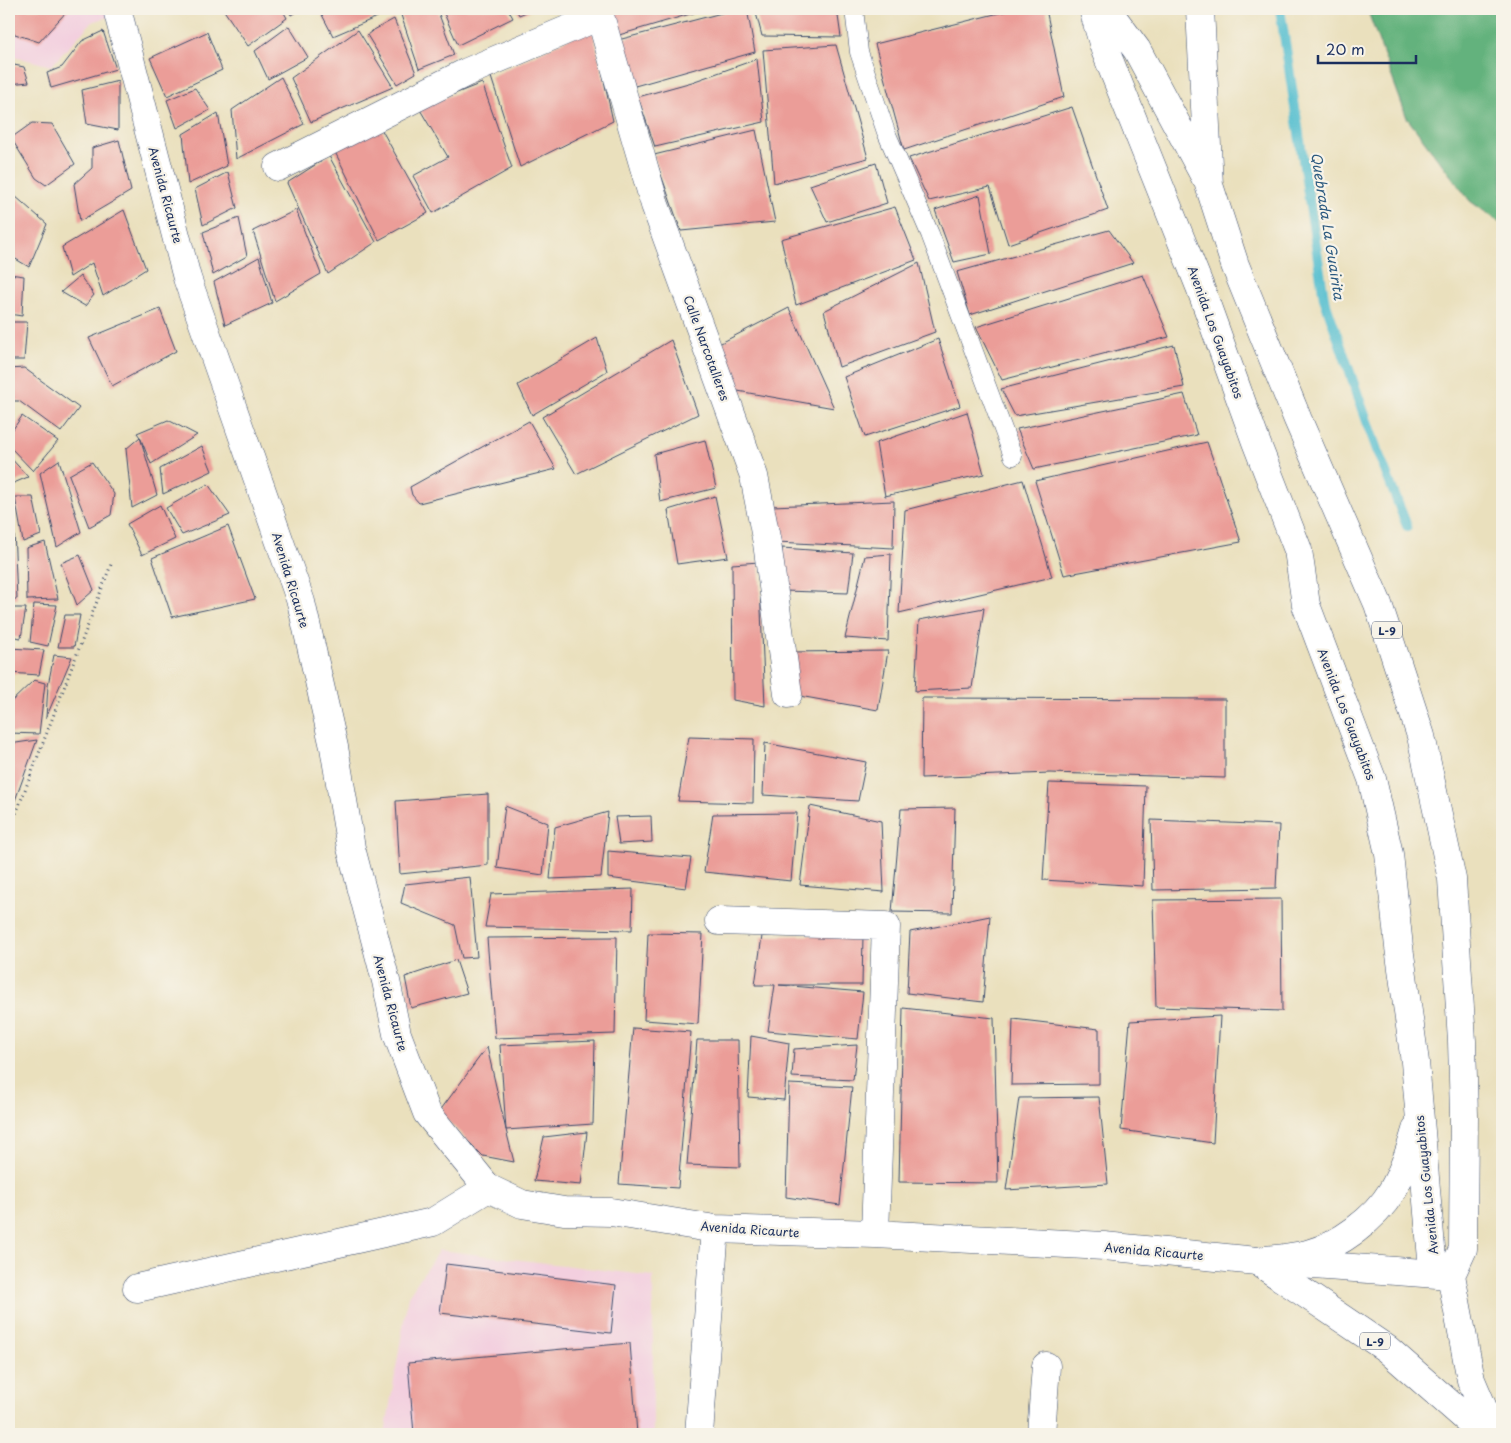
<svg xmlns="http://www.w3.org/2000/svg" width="1511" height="1443" viewBox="0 0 1511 1443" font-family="'Playpen Sans',sans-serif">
	<rect width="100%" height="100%" fill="#f7f3e8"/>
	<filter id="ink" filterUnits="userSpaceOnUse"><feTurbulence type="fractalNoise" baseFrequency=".02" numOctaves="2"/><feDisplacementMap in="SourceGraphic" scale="10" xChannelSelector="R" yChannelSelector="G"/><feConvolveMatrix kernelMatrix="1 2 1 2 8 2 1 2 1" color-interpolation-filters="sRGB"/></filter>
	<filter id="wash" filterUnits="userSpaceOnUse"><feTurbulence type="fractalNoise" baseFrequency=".0096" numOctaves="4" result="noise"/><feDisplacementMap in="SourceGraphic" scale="20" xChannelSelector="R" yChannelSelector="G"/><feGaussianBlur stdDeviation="1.12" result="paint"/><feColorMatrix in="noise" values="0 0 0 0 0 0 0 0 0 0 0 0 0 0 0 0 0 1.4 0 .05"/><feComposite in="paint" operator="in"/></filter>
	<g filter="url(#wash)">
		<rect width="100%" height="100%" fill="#eae0bd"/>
		<path fill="#f3cfdf" d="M9,9h125l-42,13 -41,44 -42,-11z
			M439,1250l214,26v158h-268l23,-138z"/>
		<path fill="#63b27d" stroke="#3f706e" d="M1367,9h135v215l-32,-23 -63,-83z"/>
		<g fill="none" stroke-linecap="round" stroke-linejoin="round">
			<path stroke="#53becf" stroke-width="10" d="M1280,9l44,289 53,152 30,76"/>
		</g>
		<g id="blocks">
			<path fill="#eb9d98" d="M9,9h60l-30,33 -30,-10z
				M223,9h59l5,9 -39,28z
				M288,9h13l-10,6z
				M319,9h77l-63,27z
				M399,9h38l17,46 -35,14z
				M442,9h66l5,9 -55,27z
				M516,9h18l-15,6z
				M611,9h96l-88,26z
				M737,9h10l8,43 -120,34 -17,-46z
				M755,9h82l4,28 -79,-1z
				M1015,9h31l18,88 -160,53 -29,-106z
				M394,19l22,54 -19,11 -30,-49 5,-4z
				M289,26l19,31 -40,22 -13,-28z
				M592,27l21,94 -93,46 -29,-90z
				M358,30l35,57 -82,35 -20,-44z
				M103,31l13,38 -65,19 -4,-15 15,-6 20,-26z
				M207,32l15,38 -55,26 -17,-38z
				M836,45l32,113 -94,25 -11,-133z
				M757,59l7,63 -109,25 -17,-50 54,-15z
				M9,64l15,3 5,15 -20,2z
				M281,77l23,47 -68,35 -4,-49z
				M118,81v49l-31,-6 -5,-34z
				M482,83l30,85 -79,45 -20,-37 35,-19 -29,-49z
				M195,88l15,22 -33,18 -10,-28z
				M1072,107l36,103 -100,34 -18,-57 -61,14 -20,-43z
				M218,113l9,53 -39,18 -5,-50z
				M32,123l20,1 23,40 -29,21 -10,-7 -25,-40z
				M379,125l49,88 -49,27 -45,-90z
				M756,130l19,92 -94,9 -27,-76z
				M119,140l12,51 -51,30 -6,-37 18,-16v-20z
				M329,156l47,86 -48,32 -41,-91z
				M876,163l11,40 -60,19 -17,-37z
				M228,172l9,36 -34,17 -8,-36z
				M980,195l11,59 -37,8 -19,-52z
				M15,196l32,28 -18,43 -20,-12v-14l2,-2 -2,-1v-35z
				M895,207l21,53 -120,45 -15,-66z
				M124,210l22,59 -43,27 -11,-33 -22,14 -8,-30z
				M296,210l25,64 -46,27 -22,-70z
				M239,218l8,38 -34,19 -10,-43z
				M1109,230l24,33 -163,52 -13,-43z
				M259,257l13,46 -47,22 -11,-43z
				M919,263l16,69 -96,35 -15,-56z
				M9,274l15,2 -2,40 -13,-2z
				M1143,275l26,62 -167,43 -26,-53z
				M80,276l14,19 -9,11 -24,-14z
				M789,308l45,100 -102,-18 -13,-46z
				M160,309l16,42 -64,35 -23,-48z
				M9,322h18l-3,38h-15z
				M597,338l10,33 -75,44 -14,-30z
				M938,339l22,67 -95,31 -21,-60z
				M671,340l27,74 -122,60 -34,-57z
				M1174,345l10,42 -169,29 -14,-27z
				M24,368l55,40 -18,24 -42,-31h-10v-32z
				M1184,394l13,41 -163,34 -17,-40z
				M967,412l17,62 -99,22 -9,-53z
				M22,416l36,25 -25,30 -24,-25v-11z
				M168,420l29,15 -46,29 -11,-27 17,58 -25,13 -6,-59 14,-12 -3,-4z
				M529,421l27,48 -137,34 -7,-8 -2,-8z
				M705,440l11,48 -56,14 -6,-48z
				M1207,442l34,100 -177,33 -29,-94z
				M202,446l10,25 -49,23 -3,-25z
				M9,456l19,21 -19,8z
				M59,460l22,72 -24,15 -17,-74z
				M92,462l22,32 -3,21 -22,12 -20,-52z
				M1023,480l29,97 -153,36 6,-103z
				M208,484l22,31 -48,20 -16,-27z
				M715,496l13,61 -51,7 -9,-54z
				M15,497h18l8,38 -18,7z
				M894,501l-1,47 -116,-6 -5,-36z
				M160,505l15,34 -33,16 -15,-31z
				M228,526l27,73 -83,18 -20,-59z
				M14,530l3,69h-8v-68z
				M45,542l13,57 -31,1 -1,-52z
				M782,548l71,5 -5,40 -64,-2z
				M891,554l-3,87 -43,-3 20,-82z
				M80,555l14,35 -17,15 -16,-42z
				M759,562l6,144 -32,-6 -1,-136z
				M34,604l23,1 -9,41 -18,-4z
				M9,608h17l-5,30 -12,-2z
				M984,608l-12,80 -57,3 4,-71z
				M65,615h15l-6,32h-16z
				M9,648l35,2 -5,25 -30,-2z
				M888,651l-10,59 -90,-16v-42z
				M54,655l18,2 -26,61 2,-33z
				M34,680l11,3 -6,51 -30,-1v-29z
				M922,698l303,1v79l-175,-5 -129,5z
				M689,737l65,2 -1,64 -75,-2z
				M37,740l-24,66 -4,1v-63z
				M765,743l101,19 -8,39 -95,-6z
				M1049,783l97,3 -3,100 -100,-6z
				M488,794v71l-88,9 -4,-73z
				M505,806l43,17 -5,52 -46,-7z
				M810,806l71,15 3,71 -84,-7z
				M955,808l-3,105 -60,-1 9,-103z
				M608,812l-7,65 -51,2 5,-52z
				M797,813l-6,68 -87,-9 9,-58z
				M651,816l1,26 -33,2 -4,-27z
				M1151,820l128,5 -3,63 -123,2z
				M608,851l83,7 -5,30 -78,-10z
				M470,877l7,80 -15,1 -7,-33 -54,-22 4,-19z
				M633,889l-1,41 -147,-3 6,-33z
				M1281,899l1,112 -126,-4 -3,-107z
				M990,916l-7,86 -76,-9 3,-61z
				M648,933l55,1 -5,90 -54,-4z
				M863,935l-1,50h-83l84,7 -5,47 -90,-8 7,-46h-20l7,-49z
				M617,937l-2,97 -120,4 -8,-100z
				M456,960l11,33 -56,15 -6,-31z
				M903,1008l91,10 4,165 -99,-1z
				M1220,1016l-7,127 -92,-13 9,-109z
				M1013,1019l86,10v55l-88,1z
				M633,1028l58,4 -13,156 -59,-4z
				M751,1036l38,7 -5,57 -36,-3z
				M697,1040h41l2,127 -53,-2z
				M595,1041l-2,83 -87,6 8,32 -31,-6 -44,-44 48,-65 19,83 -6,-85z
				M857,1045l-4,35 -61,-3 2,-28z
				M789,1084l63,3 -12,118 -54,-8z
				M1099,1097l9,87 -102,6 13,-92z
				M587,1132l-6,53 -47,-4 10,-44z
				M446,1264l170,21 -5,48 -171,-20z
				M630,1343l7,91h-223l-6,-71z"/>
		</g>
	</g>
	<g filter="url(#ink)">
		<use href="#blocks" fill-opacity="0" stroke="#3a4a6c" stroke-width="1"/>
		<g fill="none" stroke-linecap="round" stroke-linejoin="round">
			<g stroke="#3a4a6c" stroke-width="19">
				<path id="service" d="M854,9l5,43 27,80 44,102 83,222"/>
			</g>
			<g stroke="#3a4a6c" stroke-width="29">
				<path id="minor" d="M117,9l70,269 114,324 33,145 17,101 35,133 11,53 30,79 61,75 34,16 42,7 47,1 104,17 160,5 229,12 153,15 194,14
					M598,9l57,196 99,271 13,67 21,151
					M278,167l189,-95 133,-56
					M719,921l167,5 -11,308
					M137,1288l296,-66 55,-34
					M699,1434l16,-205
					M1041,1434l5,-68"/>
			</g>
			<g stroke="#3a4a6c" stroke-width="29">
				<path id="primary" d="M1093,9l12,41 95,237 56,155 42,108 8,55 66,174 17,75 10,93 16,115 17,197 19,16
					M1104,9l10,10 23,31 68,127
					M1200,9l9,176 26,80 63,155 80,184 43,132 31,143 10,162 2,75 -1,133 -12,26
					M1257,1261l130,88 97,85
					M1257,1261c16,-2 34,-3 50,-7 32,-8 68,-35 85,-63 11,-19 18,-40 24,-61
					M1451,1275l20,105 23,54"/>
			</g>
			<path stroke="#3a4a6c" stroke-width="3" stroke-dasharray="1 4" stroke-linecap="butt" d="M9,832l103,-270"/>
			<use href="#service" stroke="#fff" stroke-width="18"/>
			<use href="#minor" stroke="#fff" stroke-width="28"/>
			<use href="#primary" stroke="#fff" stroke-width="28"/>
		</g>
	</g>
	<g text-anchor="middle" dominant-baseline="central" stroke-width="4.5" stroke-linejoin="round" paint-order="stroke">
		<g fill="#f7f3e8" stroke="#5d6a87" stroke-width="1">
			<rect x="1372" y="621.5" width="30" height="17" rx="4"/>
			<rect x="1360" y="1332.5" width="30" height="17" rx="4"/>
		</g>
		<g font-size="11" font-weight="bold" fill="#1b2f5e">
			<text x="1387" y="630">L-9</text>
			<text x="1375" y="1341">L-9</text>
		</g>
		<g font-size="12" fill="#1b2f5e" stroke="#f7f3e8">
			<text transform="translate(166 195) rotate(75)">Avenida Ricaurte</text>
			<text transform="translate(1216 332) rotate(70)">Avenida Los Guayabitos</text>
			<text transform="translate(707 348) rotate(70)">Calle Narcotalleres</text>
			<text transform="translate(291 580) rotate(73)">Avenida Ricaurte</text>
			<text transform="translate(1347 714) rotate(69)">Avenida Los Guayabitos</text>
			<text transform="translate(391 1003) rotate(75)">Avenida Ricaurte</text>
			<text transform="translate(1426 1185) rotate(-96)">Avenida Los Guayabitos</text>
			<text transform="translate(750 1229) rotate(4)">Avenida Ricaurte</text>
			<text transform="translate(1154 1251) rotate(5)">Avenida Ricaurte</text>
		</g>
		<g font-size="14" font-style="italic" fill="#2c5a80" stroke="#f7f3e8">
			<text transform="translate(1328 226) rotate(81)">Quebrada La Guairita</text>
		</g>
	</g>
	<rect width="1511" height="1443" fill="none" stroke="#f7f3e8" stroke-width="30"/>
	<path d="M1318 55v8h98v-8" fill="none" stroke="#1b2f5e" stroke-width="2.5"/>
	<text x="1326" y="55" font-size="15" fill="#1b2f5e" stroke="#f7f3e8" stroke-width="4" paint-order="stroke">20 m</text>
</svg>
